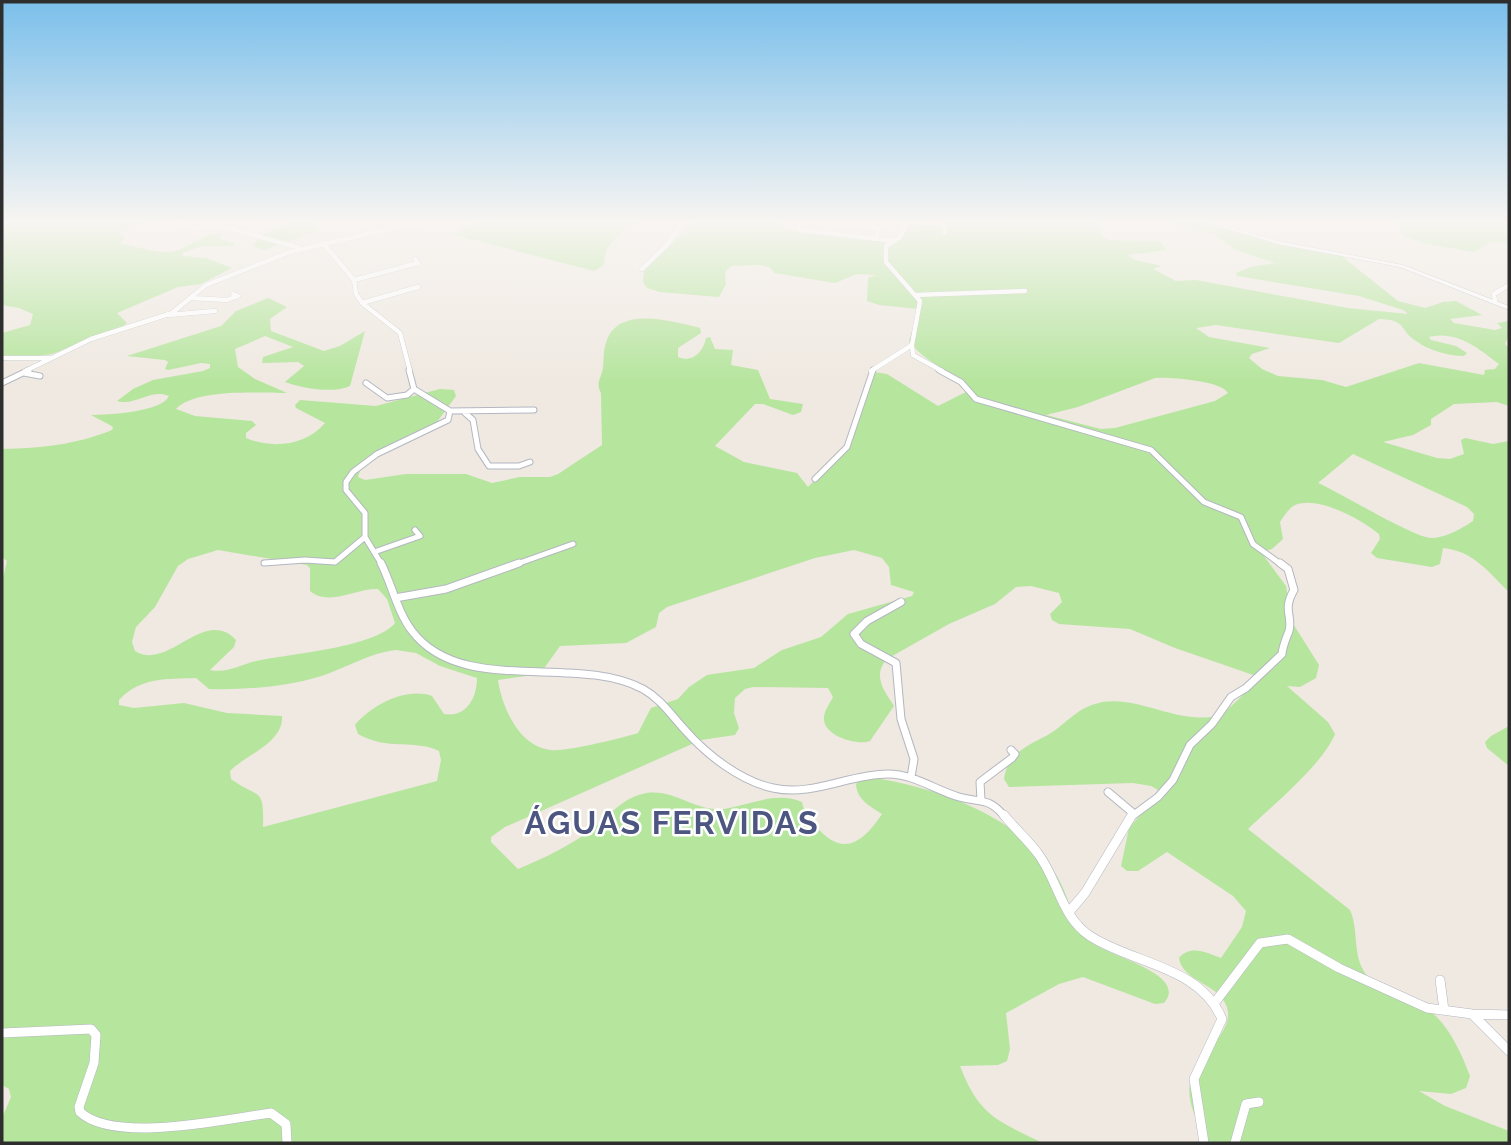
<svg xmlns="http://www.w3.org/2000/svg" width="1511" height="1145" viewBox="0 0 1511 1145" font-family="Raleway,sans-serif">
	<rect width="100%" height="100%" fill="#efe9e1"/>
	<path fill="#b6e59e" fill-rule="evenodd" d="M2,222h144l-26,10 5,5 -5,7c16,2 40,11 55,7 16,-4 29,-18 46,-18l-1,6 12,3 3,4h-33l-20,7 1,3 23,2 26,10 -31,16 -23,3 -61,26 10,10 -6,5 -69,26 -50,7v-28l28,-8 3,-11 -14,-6 -17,-3z
		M294,222h18l6,9 -55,19 -10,-4 8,-11z
		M478,222h161c-17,9 -36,22 -35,43l-10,6 -139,-36 5,-6z
		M694,222h85l4,6 12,3 89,11 19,-9 4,-11h189l7,14 6,4 50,1 8,9 -40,5 8,5 27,6 -9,3 23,12 20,-1 152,28 60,6 -5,-4 -44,-14 -122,-20 -1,-3 14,-6 25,-4 -39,-13 -23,-16 -30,-6 -11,-6h36l70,20 61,12 59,47 27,7 18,-6 13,-1 26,14 -32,4 4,4 41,7 7,-2 -5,-5 12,-2v15l-4,8 4,4v58l-12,-4 -43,2 -23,15v6l-18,10 -30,7 54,16 13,1 14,-5 -3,-14 4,-2 28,6 16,-3v151c-21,-20 -35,-41 -66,-44l-3,16 -8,3 -55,-9 -6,-5 9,-14 -1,-5c-17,-14 -61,-39 -84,-29 -6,3 -11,11 -15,17l3,17 -11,10 -11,3 25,34 6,36 27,43 -3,13 -16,9 -13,-1 41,36 7,12c-12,30 -63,72 -87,95l102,81c9,19 2,44 15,63 14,19 47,24 65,38 19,14 32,44 40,65l-4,12 -15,6 -32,-3 26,15 64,25v12h-301c-27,-52 -26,-61 11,-106 5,-7 10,-16 9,-25 -3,-28 -46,-29 -49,-54 11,-14 28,-5 42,0l21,-31 4,-16 -13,-15 -66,-44 -29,19h-11l-6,-5 8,-38 28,-32 1,-6 -7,-4 -18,-3 -124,4 -5,-8c3,-24 22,-33 42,-43 17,-9 30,-27 49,-32 39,-12 80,21 121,12 12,-3 34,-29 43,-39l-84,-29 -45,-19 -71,-5 -7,-4 -2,-6 12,-12 -3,-9 -28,-7 -15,1 -21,17 -46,20 -62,35c-15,17 -3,31 7,47l-24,35c-13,5 -47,-5 -46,-23 0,-7 6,-15 9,-21l-5,-9 -75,-1 -8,2 -10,9 -1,15 5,15 -4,7 -34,5 -196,87 -14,10v5l27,27c27,-11 53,-24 76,-41 17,-14 29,-31 53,-35 28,-4 48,19 77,16 26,-4 52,-18 78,-7 2,11 7,16 14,24 26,32 47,17 66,-12 -12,-8 -25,-14 -26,-30l6,-7h7c66,10 148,38 186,96 15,22 16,53 38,70 17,14 96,31 71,60l-9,1 -72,-27 -24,7 -53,29 4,36 -3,12 -9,4 -38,1c19,50 38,55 83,77h-1041v-25l9,-21 -2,-8 -7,-4v-503l5,-21 -5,-4v-108c39,-1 73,-4 110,-19l1,-3 -3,-2 -19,-10c17,0 71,-3 78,-19 -18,-8 -33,10 -52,5l16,-12 20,-9 50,-9 7,-3v-4l-9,-1 -33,7 -3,-1 3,-7 -3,-2 -38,-4 94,-30 15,-15 32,-13 19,9 -17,12 1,12 53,20 16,-5 25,-15 -15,55c-17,8 -48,2 -65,-4l19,-16 -6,-4 -36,1 1,-6 30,-10 -28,-11 -30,13 3,18 17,12 32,14c-27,0 -92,-5 -111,16l19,7 57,5 4,4 -10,8v5c26,11 60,8 79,-15l-29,-15 -1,-3 5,-5 76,6 64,-17 14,1 2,6 -19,26 -33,17 -43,28 -3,10 7,3 41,-6h60l26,9 28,-6h30l8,-3 44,-29 -1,-52c-6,-11 1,-15 2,-26 1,-9 0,-17 4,-27 13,-35 67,-18 93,-12l1,5 -23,15v9c14,6 25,-4 28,-19l4,-1 5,12 18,1 -2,15 27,5 12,29 33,5 -2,8 -8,3 -30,-11h-8l-40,42 29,16 53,11 11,14 40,-41 26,-74 13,2 51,32 30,-15c-17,-21 -44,-29 -59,-50l10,-32 -40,-4 -12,-4 1,-23 8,-3 -19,-1 -22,9 -60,-10 -6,-6 -10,-2 -28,1 -6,6 1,12 -7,13 -59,-5 -13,-4 -4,-6 1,-11zM1379,319c29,1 19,10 37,22 12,9 33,15 48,15l3,-3 -11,-7 -25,-6 -2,-3c28,-7 49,11 70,27l-4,5 -10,1 -1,5 -65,-12 -73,24 -24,-7 -44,-4 -16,-7 -13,-11 3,-4 18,-6 -61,-11 -13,-9 20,-3 123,18zM1155,378c15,-1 67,3 73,15l-13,8 -100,27 -14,1 -55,-14 32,-8zM1353,454l114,53 7,7 -1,7c-10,7 -28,17 -41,17 -16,1 -93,-46 -114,-55zM218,550l89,15 3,3v23c19,16 46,-3 68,-2l9,10 8,24c-19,24 -104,31 -134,37 -19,3 -32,14 -51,10l24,-23 2,-7c-32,-34 -68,32 -101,11l-3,-9 4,-15 19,-20 23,-41 10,-7zM854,550l28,8 7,9 2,18 23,7 -2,4 -64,18 -27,23 -39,13 -28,18 -47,7 -18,12 -11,12 -27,9 -13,25c-15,5 -74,19 -87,17 -32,-3 -49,-43 -53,-70l42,-6 20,-28 66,-3 30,-16 3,-14 8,-6 148,-49zM396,650l20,3 24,13 37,12c0,19 -10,40 -33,36l-12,-18c-26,-9 -60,9 -77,29l3,9c29,17 58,5 81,17l2,9 -4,21 -174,46c1,-41 -3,-27 -32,-48l-1,-8c15,-16 54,-28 52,-55l-55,-3 -43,-10 -50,5 -15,-3v-5c21,-23 48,-21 77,-22l13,11c33,1 77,-2 109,-12 27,-8 50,-24 78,-27z
		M1394,222h115v21l-18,-1 -17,10 -52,-9 -22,-9 2,-8z
		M1509,726v40l-22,-18 -2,-6 6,-6z"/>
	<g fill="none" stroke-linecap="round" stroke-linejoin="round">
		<g stroke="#b4b7c1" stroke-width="5">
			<path id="street-far3" d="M179,222v3l16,3 30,-1 75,21
				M802,222l-4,6 2,2 95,11
				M821,222l58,6 -3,10
				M908,222l-8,15 -14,9v16l34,39 -8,44 1,10 29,16
				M916,222l29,3v8
				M323,243l31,37 2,14 6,9 38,30 10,38
				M642,269l26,-25 14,-22
				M354,280l64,-17 -3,-4
				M915,295l110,-4
				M191,298l36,2 11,-4 -5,-2
				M1495,302l-1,-8 15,-9
				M362,303l56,-16
				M168,315l47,-4
				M2,358h49
				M25,371l66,-32 81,-26 34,-28 84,-33 129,-30
				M871,371l41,-26"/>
		</g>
		<g stroke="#b4b7c1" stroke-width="7">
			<path id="street-far2" d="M409,370l5,19 36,22 84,-1
				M939,370l22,12 15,17 175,51 53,52 37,15 12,27 29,21
				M24,373l16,3
				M2,383l27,-13
				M366,383l21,15 20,-3 7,-6
				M465,413l8,7 5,29 11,17h30l11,-4
				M815,479l32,-32 26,-77
				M377,551l43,-15 -5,-6
				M264,563l41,-3 30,2 30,-25
				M382,565l-17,-28v-24l-19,-23v-8l7,-10 24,-18 71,-34 2,-9
				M514,565l59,-21"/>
		</g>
		<g stroke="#b4b7c1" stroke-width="9">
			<path id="street-far1" d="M381,563c11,22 16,48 31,68 50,66 164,22 231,58 18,10 28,26 42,41 21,24 55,51 88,58 39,9 76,-14 115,-14 26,0 47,16 71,23 22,6 30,0 46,20
				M395,598l51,-9 73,-26
				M901,602l-34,19 -13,13 7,10 35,19 5,56 13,40 -3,18
				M1108,792l25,21
				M981,800l-1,-18 32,-24 3,-4 -4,-4
				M1131,817l27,-20 15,-17 17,-35 22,-21 19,-27 15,-9 36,-34c1,-9 4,-15 7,-23 4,-15 -7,-21 5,-41l-6,-21 -8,-6"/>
		</g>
		<g stroke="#b4b7c1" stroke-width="10">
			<path id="street" d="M1004,815c11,14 25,26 35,40 19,26 23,63 51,81 43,28 110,30 132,83l-28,60 10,64
				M1069,912l16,-19 47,-78
				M1440,980l4,30
				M1216,1001l44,-58 28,-4 51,29 88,40 45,6 37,1
				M1472,1014l37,37
				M2,1033l89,-4 5,6 -2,28 -15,44 1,5c34,32 146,7 191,1l15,11 1,19
				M1235,1143l11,-39 13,-2"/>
		</g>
		<g stroke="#b4b7c1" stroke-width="1">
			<path id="secondary" d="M1205,222h8l65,19 125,24 106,41v4l-109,-43 -123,-23z"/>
		</g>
		<use href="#street-far3" stroke="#fff" stroke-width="4.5"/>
		<use href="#street-far2" stroke="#fff" stroke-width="5"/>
		<use href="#street-far1" stroke="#fff" stroke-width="7"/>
		<use href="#street" stroke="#fff" stroke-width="9"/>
		<use href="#secondary" fill="#fff" fill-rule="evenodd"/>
	</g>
	<linearGradient id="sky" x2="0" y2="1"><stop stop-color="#7abfeb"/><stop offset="0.58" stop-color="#f8f5f2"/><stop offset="1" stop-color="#f8f5f2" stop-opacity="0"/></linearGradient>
	<rect width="1511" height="382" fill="url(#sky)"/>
	<g text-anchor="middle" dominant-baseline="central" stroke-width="5" stroke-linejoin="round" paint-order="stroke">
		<g font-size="32" font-weight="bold" letter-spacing="2" fill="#4d5680" stroke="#fff">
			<text x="672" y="822">ÁGUAS FERVIDAS</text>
		</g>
	</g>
	<rect width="1511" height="1145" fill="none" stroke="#2e2e2e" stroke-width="7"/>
</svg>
